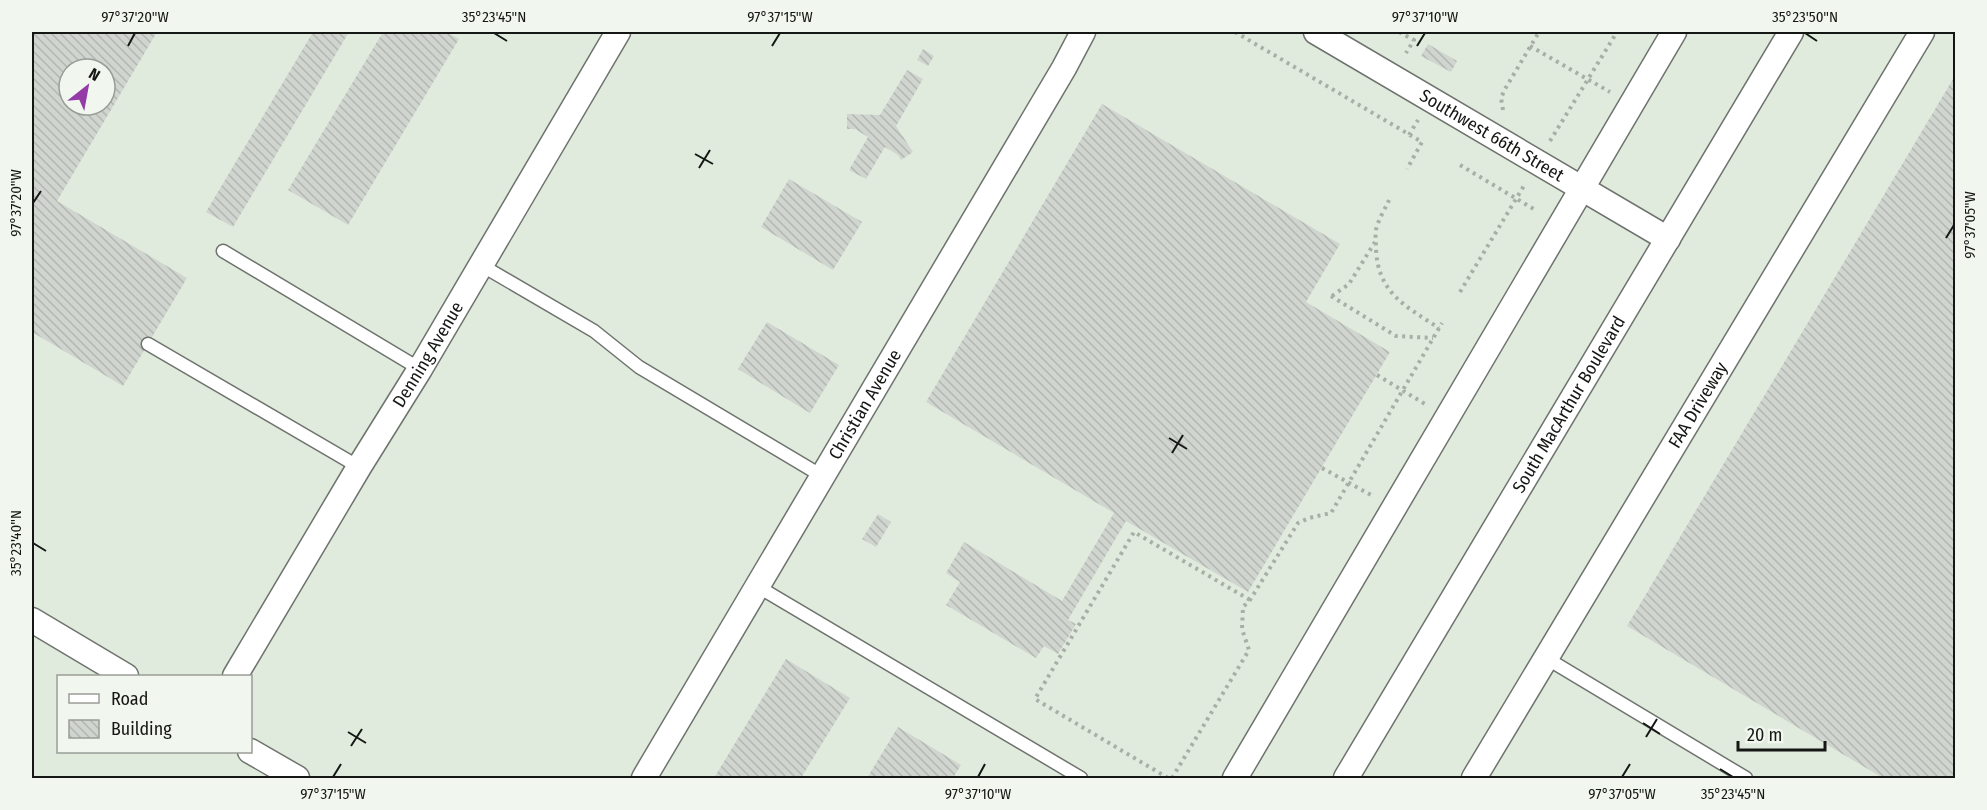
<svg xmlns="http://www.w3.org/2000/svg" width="1987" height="810" viewBox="0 0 1987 810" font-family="'Fira Sans Condensed',sans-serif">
	<defs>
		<pattern id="building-back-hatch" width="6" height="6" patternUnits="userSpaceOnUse" patternTransform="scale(1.5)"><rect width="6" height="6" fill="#d0d6cf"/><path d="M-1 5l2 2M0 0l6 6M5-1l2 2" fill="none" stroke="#b2b7b1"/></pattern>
	</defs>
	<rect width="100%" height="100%" fill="#f1f7ef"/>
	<path fill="#e0ebde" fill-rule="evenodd" d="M32,32h1923v746h-1923zM69,69h36v36h-36zM58,676h192v76h-192z"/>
	<path fill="url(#building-back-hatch)" fill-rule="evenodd" d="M32,32h125l-100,169 130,77 -64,108 -91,-54zM69,69h36v36h-36z
		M313,32h36l-116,195 -27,-15z
		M383,32h63l13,7 -111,186 -60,-35z
		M1428,44l29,17 -6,11 -30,-16z
		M923,49l11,7 -6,10 -11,-6z
		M907,70l16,9 -27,47 17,26 -12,8 -3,-5 -13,-8 -19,32 -17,-9 19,-33 -13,-8h-8v-15l33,1z
		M1956,74v704h-73l-256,-152z
		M1102,104l238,140 -34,58 84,50 -142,240 -122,-71 -58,99 8,4 -18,30 -14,-8 -8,12 -90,-53 14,-23 -14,-9 18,-31 98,59 52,-88 -188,-111z
		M789,179l73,43 -29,48 -72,-43z
		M767,322l72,43 -29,48 -72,-44z
		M878,514l13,8 -15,25 -14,-8z
		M786,659l64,39 -49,80h-87z
		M898,727l63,38 -8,13h-86z"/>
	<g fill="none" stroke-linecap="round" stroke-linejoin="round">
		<g stroke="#6e736d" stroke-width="15">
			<path id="service" d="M223,251l197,118
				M481,265l113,66 45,36 183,109
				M148,344l211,123
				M757,586l324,192
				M1546,658l200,120"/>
		</g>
		<g stroke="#6e736d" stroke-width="27">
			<g id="minor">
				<path id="s1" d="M1316,32l352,207"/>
				<path d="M32,620l94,56"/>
				<path id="s2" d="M235,676l124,-209 61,-98 198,-337"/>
				<path d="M250,751l47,27"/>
				<path id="s3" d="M644,778l420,-710 19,-36"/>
				<path d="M1235,778l439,-746"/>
				<path id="s4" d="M1346,778l445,-746"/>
				<path id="s5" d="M1474,778l448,-746"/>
			</g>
		</g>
		<path stroke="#a9aea7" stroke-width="4" stroke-dasharray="3 4.5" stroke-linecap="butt" d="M1235,32l187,110 -15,27
			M1399,32l15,8 -8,13
			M1530,46l80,46
			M1503,110l-2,-12 4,-9 34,-57
			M1409,135l9,-15
			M1550,141l67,-109
			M1460,165l77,46
			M1389,200c-4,9 -11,20 -13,30 -1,6 0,13 0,19 2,44 29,57 63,79
			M1460,292l65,-108
			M1331,296l65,40 37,2
			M1332,296l17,-12 26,-42
			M1377,375l48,29
			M1322,468l49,27
			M1168,778l-133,-79 99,-167 116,68
			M1172,778l77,-128 -7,-21 1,-22 7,-7 48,-77 11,-5 22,-5 111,-190"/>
		<use href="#service" stroke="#fff" stroke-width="12"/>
		<use href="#minor" stroke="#fff" stroke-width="24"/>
	</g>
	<path fill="none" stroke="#151714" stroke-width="2" d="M494,33l13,8M1805,33l12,8M128,46l7,-13M772,46l8,-13M1417,46l8,-13M695,154l18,10M699,168l11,-18M33,203l8,-12M1946,238l8,-13M1169,438l18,11M1172,453l11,-18M33,543l13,8M1643,723l17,11M348,732l18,11M1646,737l11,-18M351,746l11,-17M1720,769l13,8M333,777l8,-13M978,777l7,-13M1622,777l8,-13"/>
	<g text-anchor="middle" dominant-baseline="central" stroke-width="4.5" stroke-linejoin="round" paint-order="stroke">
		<g font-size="18" fill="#151714" stroke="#f1f7ef">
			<text stroke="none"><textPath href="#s1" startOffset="204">Southwest 66th Street</textPath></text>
			<text stroke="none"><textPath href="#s2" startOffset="375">Denning Avenue</textPath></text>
			<text stroke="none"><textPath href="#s3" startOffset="434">Christian Avenue</textPath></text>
			<text stroke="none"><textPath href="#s4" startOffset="435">South MacArthur Boulevard</textPath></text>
			<text stroke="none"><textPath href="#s5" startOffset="435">FAA Driveway</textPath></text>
		</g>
	</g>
	<rect width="1987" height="810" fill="none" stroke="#f1f7ef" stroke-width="66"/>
	<rect x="57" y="675" width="195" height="78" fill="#f1f7ef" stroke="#999d97" stroke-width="1.5"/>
	<rect x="69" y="694" width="30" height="9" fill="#ffffff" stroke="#999d97" stroke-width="1.5"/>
	<text x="111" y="705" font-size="18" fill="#151714">Road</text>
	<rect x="69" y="720" width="30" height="18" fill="url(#building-back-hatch)" stroke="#999d97" stroke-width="1.5"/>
	<text x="111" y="735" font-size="18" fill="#151714">Building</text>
	<g transform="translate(87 87) rotate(31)"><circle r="28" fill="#f1f7ef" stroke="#999d97" stroke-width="1.5"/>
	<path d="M0-4.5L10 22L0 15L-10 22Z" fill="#943ba7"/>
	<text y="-9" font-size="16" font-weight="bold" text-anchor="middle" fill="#151714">N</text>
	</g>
	<path d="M1738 741v9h87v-9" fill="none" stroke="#151714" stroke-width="3"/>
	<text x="1747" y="741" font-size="18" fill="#151714" stroke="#f1f7ef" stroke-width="4.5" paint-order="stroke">20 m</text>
	<rect x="33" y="33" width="1921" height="744" fill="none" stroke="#151714" stroke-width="2"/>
	<g font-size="15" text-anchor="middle" fill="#151714">
		<text x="135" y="22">97°37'20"W</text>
		<text x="494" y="22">35°23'45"N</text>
		<text x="780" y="22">97°37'15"W</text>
		<text x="1425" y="22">97°37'10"W</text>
		<text x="1805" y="22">35°23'50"N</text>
		<text transform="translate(16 203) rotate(-90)" y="5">97°37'20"W</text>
		<text transform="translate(1970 225) rotate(-90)" y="5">97°37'05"W</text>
		<text transform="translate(16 543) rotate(-90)" y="5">35°23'40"N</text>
		<text x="333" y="799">97°37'15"W</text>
		<text x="978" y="799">97°37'10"W</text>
		<text x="1622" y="799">97°37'05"W</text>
		<text x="1733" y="799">35°23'45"N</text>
	</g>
</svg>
